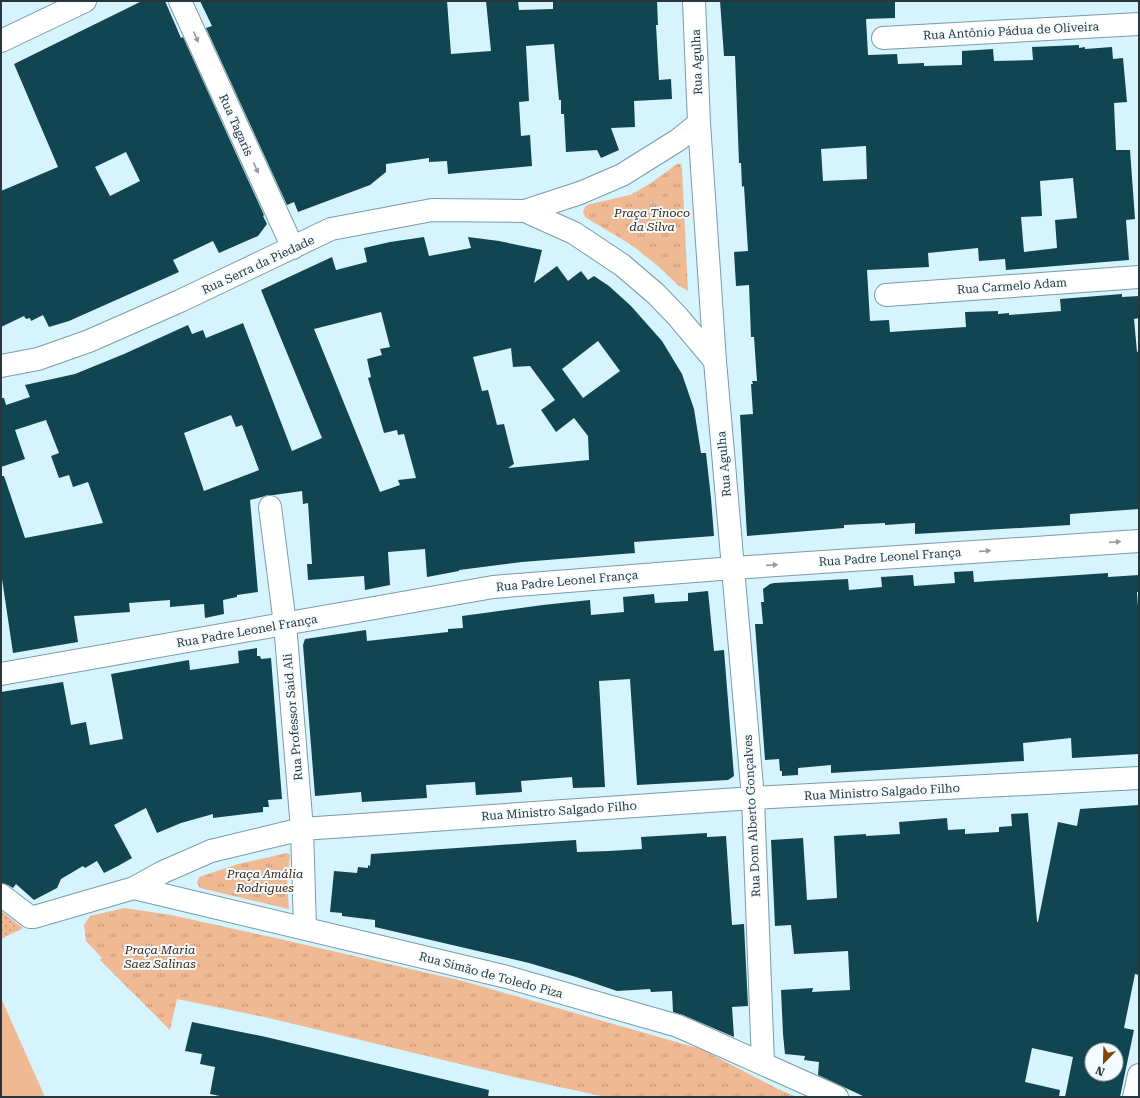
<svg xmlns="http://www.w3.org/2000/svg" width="1140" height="1098" viewBox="0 0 1140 1098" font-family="'Roboto Serif',serif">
	<defs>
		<pattern id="grass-dots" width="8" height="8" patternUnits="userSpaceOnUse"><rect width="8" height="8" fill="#efb993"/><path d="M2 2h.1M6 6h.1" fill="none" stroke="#c29779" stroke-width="1.8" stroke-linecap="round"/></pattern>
		<pattern id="park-tufts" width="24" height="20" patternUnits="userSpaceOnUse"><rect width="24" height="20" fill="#efb993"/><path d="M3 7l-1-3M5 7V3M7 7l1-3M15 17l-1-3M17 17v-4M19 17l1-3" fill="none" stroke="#c29779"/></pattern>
	</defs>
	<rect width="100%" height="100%" fill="#d6f4fd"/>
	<path fill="url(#grass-dots)" d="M1,911l22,17 -22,11z"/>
	<path fill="url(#park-tufts)" d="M677,164h4l1,4 6,123 -10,-6 -20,-19 -28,-22 -45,-27 -2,-6 3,-5 4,-2 40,-9 21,-12z
		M287,853l3,2 -3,31 2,23 -89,-21 -3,-5 2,-6 39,-13z
		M124,908l47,7 109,24 183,42 238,68 77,40 19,8h-191l-88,-19 -249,-60 -92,-19 -7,31 -70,-70 2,-2 -16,-17 -2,-16 6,-9z"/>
	<path fill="#efb993" d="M1,998l44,99h-44z"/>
	<path fill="#124552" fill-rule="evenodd" d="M142,1h23l16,37 2,-1 81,178 -1,1 4,8 -9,12 -39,17 -6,-12 -40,19 6,12 -110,49 -20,6 -6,-12 -12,6 -1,-3 -4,1 -2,-3 -23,11v-136l57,-24 -44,-103zM126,152l14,29 -30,15 -15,-29z
		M200,1h247l4,53 40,-3 -5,-50h32l1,9 34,-1v-8h104l1,24h-2l3,55 12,-1 1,20 -38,2 1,26 -24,1 8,22 -18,8 -4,-8 -31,2 -2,-38h-3v-14h-2l-5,-56 -28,2 3,55 -10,1 2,34 9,-1 2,31 -84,8 -1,-13 -18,1v-4l-43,6v8l-16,13 -72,27 -4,-10 -7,3 -81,-177 6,-2z
		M720,1h175v17l-29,1 2,36 29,-1 1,10 26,-1v3l38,-1v-14l31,-2 1,12 39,-1 -1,-13 47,-2v3l6,-1v2l27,-2 1,12 10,-1 4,44 -13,1 2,47h14l5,69 -9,1 3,40 -123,10 -1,-11 -26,2 -1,-13 -50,5 1,14 -62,3 3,51 19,-1 1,12 76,-5 -1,-15 33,-1v3l11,-1v2l52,-4 -1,-12 62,-5v3l17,-1v22l-5,1 3,33 2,-1v158l-69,5v11l-155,9v-11l-30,2v-2l-41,2v3l-97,8 -7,-121 13,-1 -2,-30h2l-1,-3h5l-3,-44h-3l-2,-52 -13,1 -2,-34 14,-1 -4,-65 -2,1 -1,-24h-2l-4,-107h-11zM866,146l1,33 -44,2 -2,-32zM1073,178l4,40 -22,2 2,28 -33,4 -3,-35 21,-1 -2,-35z
		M424,237l5,19 42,-8 -3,-11 31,4 43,9 -8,33 23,-17 11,15 13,-10 7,9 6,-4 15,10 22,20 31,35 20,33 12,35 7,44h5l5,45 3,38 -80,6 1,11 -113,9 -63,8v1l-32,6 -2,-28 -37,3 2,33 -25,5 -1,-14 -56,4 -1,-16h5l-4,-61 -5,1 -1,-13 -28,4h-6l-6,2 -12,3 8,92 -21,3v2l-14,3 1,14 -19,4 -1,-14 -34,3v-7l-41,3 1,9 -56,4 4,26 -65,11 -12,-81v-96h3l21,62 78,-15 -15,-41 -15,5 -4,-12 -10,3 -8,-22 8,-3 -13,-33 -31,10 10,29 -24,8v-69h3l2,7 24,-8 -5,-12 50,-11 49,-20 64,-29 4,9 11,-4 3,8 37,-15 49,128 30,-13 -61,-148 71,-33 4,13 31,-8 -3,-14 26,-6zM381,312l9,35 -10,2 2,6 -15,4 4,18 -3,1 16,55 13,-3 1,5 6,-1 12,44 -18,2 2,5 -20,7 -66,-163zM598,341l22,30 -37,27 -21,-29zM511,348l2,19 17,-1 25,34 -14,10 15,22 18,-14 14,18 1,24 -81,8 6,-4 -10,-40 -7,1 -9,-35 -6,1 -9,-34zM231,415l5,12 6,-2 17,45 -55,21 -20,-58z
		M973,571l1,11 134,-9v4l31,-2v17h-2l2,29v133l-67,4 -1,-20 -48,5 1,18 -193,12v-8l-33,3v7l-16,1v-5h-2l-1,-12 -14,1 -10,-136h8l-2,-22h3l-1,-13 7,-5 4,-1 74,-4 1,11 33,-3 -1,-10 32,-2 1,11 41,-3 -1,-11z
		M708,591l6,60 10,-1 10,126 -6,4 -91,5 -7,-106 -31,2 6,106 -32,1 -1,-11 -51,4 1,11 -14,1 -32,2 -1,-13 -49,3 1,13 -65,4 -1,-10 -46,4 -12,-151 2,-6 61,-9 1,11 81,-9v-3l15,-1 -1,-12 81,-11 47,-5 1,15 33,-3 -1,-15 31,-3 1,9 33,-2v-8z
		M257,648v8h3l1,3 10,-1 11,141 -14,1 1,7h-6v5l-50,6v-4l-32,9 -24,10 -11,-25 -32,17 18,33 -14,8 -14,7 -7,-12 -12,7 -2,-2 -22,13 -4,9 -23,12 -18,-16 -3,4 -5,-3 -7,-2v-191l62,-10 8,43 15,-3 4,23 33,-6 -12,-65 78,-14 1,10 49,-7 -1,-12z
		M1139,805v170l-4,-1 -11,54 10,2 -14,67h-55l8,-40 -41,-9 -7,34 35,8 -1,7h-194l-47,-22 1,-13 -15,-2 1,-4 -20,-2 -2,-20 -2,-44 32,-2 -1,4 38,-2 -2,-39 -54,3 -3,-29 -16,1 -4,-86 32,-2 4,62 30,-2 -3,-62 32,-2v2l34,-2 -1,-12 48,-4 1,12 17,-1v5l34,-2v-5l13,-1 -1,-12 17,-1 9,109h1l20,-100 19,4 3,-17zM1092,1050h24v24h-24z
		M707,833v4l19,-1 6,89 12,-1 4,82 -16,1 2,30 -51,-22 -10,-3 -1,-21 -21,1 -1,-3 -33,2 -41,-14 -47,-14 -154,-36v-7l-33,-4v-3l-12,-1 4,-41 23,2 1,-6 10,1v-3l2,1 1,-12 173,-12 32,-2 1,12 32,-1 33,-2 -1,-12z
		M192,1022l74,15 223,53 -1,7h-263l-15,-3 5,-27 -15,-3 2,-10 -17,-3z"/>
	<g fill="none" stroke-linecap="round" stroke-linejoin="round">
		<g stroke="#799ba7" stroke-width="24">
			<path id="minor" d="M180,1l113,247
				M694,1l5,122 16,238 38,437 10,266
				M883,38l256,-14
				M1,41l84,-40
				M525,211l49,22 48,32 34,29 22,23 37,44
				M886,295l253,-18
				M1,366l37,-7 51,-18 91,-40 151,-72 101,-19 93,1 55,-18 42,-18 56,-35 21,-17
				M270,507l15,117 17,205 3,99
				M1,674l492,-87 240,-19 406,-27
				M134,888l373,89 171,49 159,71
				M1,895l29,22h4l100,-29 29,-16 48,-21 91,-22 451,-31 386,-20
				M1134,1097l5,-22"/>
		</g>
		<use href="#minor" stroke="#fff" stroke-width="22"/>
	</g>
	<defs><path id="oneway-solid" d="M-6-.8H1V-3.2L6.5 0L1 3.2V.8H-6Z"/></defs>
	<g fill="#949b9e">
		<use href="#oneway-solid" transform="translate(196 37) rotate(66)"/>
		<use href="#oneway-solid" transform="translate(256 168) rotate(66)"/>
		<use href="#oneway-solid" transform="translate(1115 542) rotate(-4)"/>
		<use href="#oneway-solid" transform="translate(985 551) rotate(-4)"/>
		<use href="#oneway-solid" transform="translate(772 565) rotate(-4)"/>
	</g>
	<g text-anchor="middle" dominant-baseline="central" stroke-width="4" stroke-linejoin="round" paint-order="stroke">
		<g font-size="12" fill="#29373c" stroke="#f5fcff">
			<text transform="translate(1011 31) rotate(-3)">Rua Antônio Pádua de Oliveira</text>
			<text transform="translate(697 62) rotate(-92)">Rua Agulha</text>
			<text transform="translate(236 125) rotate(66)">Rua Tagaris</text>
			<text transform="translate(258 265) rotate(-25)">Rua Serra da Piedade</text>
			<text transform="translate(1012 286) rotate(-4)">Rua Carmelo Adam</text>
			<text transform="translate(724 464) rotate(-95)">Rua Agulha</text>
			<text transform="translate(890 557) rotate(-4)">Rua Padre Leonel França</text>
			<text transform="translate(567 581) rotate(-5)">Rua Padre Leonel França</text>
			<text transform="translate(247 631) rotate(-10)">Rua Padre Leonel França</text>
			<text transform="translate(293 717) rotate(-95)">Rua Professor Said Ali</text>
			<text transform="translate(882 792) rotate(-3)">Rua Ministro Salgado Filho</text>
			<text transform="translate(559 811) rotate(-4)">Rua Ministro Salgado Filho</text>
			<text transform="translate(752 816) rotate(-93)">Rua Dom Alberto Gonçalves</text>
			<text transform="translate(491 975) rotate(15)">Rua Simão de Toledo Piza</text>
		</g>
		<g font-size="12" font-style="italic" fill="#3d2310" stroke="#f5fcff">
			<text x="652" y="213">Praça Tinoco<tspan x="652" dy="14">da Silva</tspan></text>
			<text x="265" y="874">Praça Amália<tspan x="265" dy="14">Rodrigues</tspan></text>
			<text x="160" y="950">Praça Maria<tspan x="160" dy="14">Saez Salinas</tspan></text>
		</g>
	</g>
	<rect width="1140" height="1098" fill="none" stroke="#29373c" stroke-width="4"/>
	<g transform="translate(1104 1062) rotate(203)"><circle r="19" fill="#f5fcff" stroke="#a3adb1"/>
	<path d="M0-3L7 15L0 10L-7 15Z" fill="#85460a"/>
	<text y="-6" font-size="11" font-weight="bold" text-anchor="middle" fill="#29373c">N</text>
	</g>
</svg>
